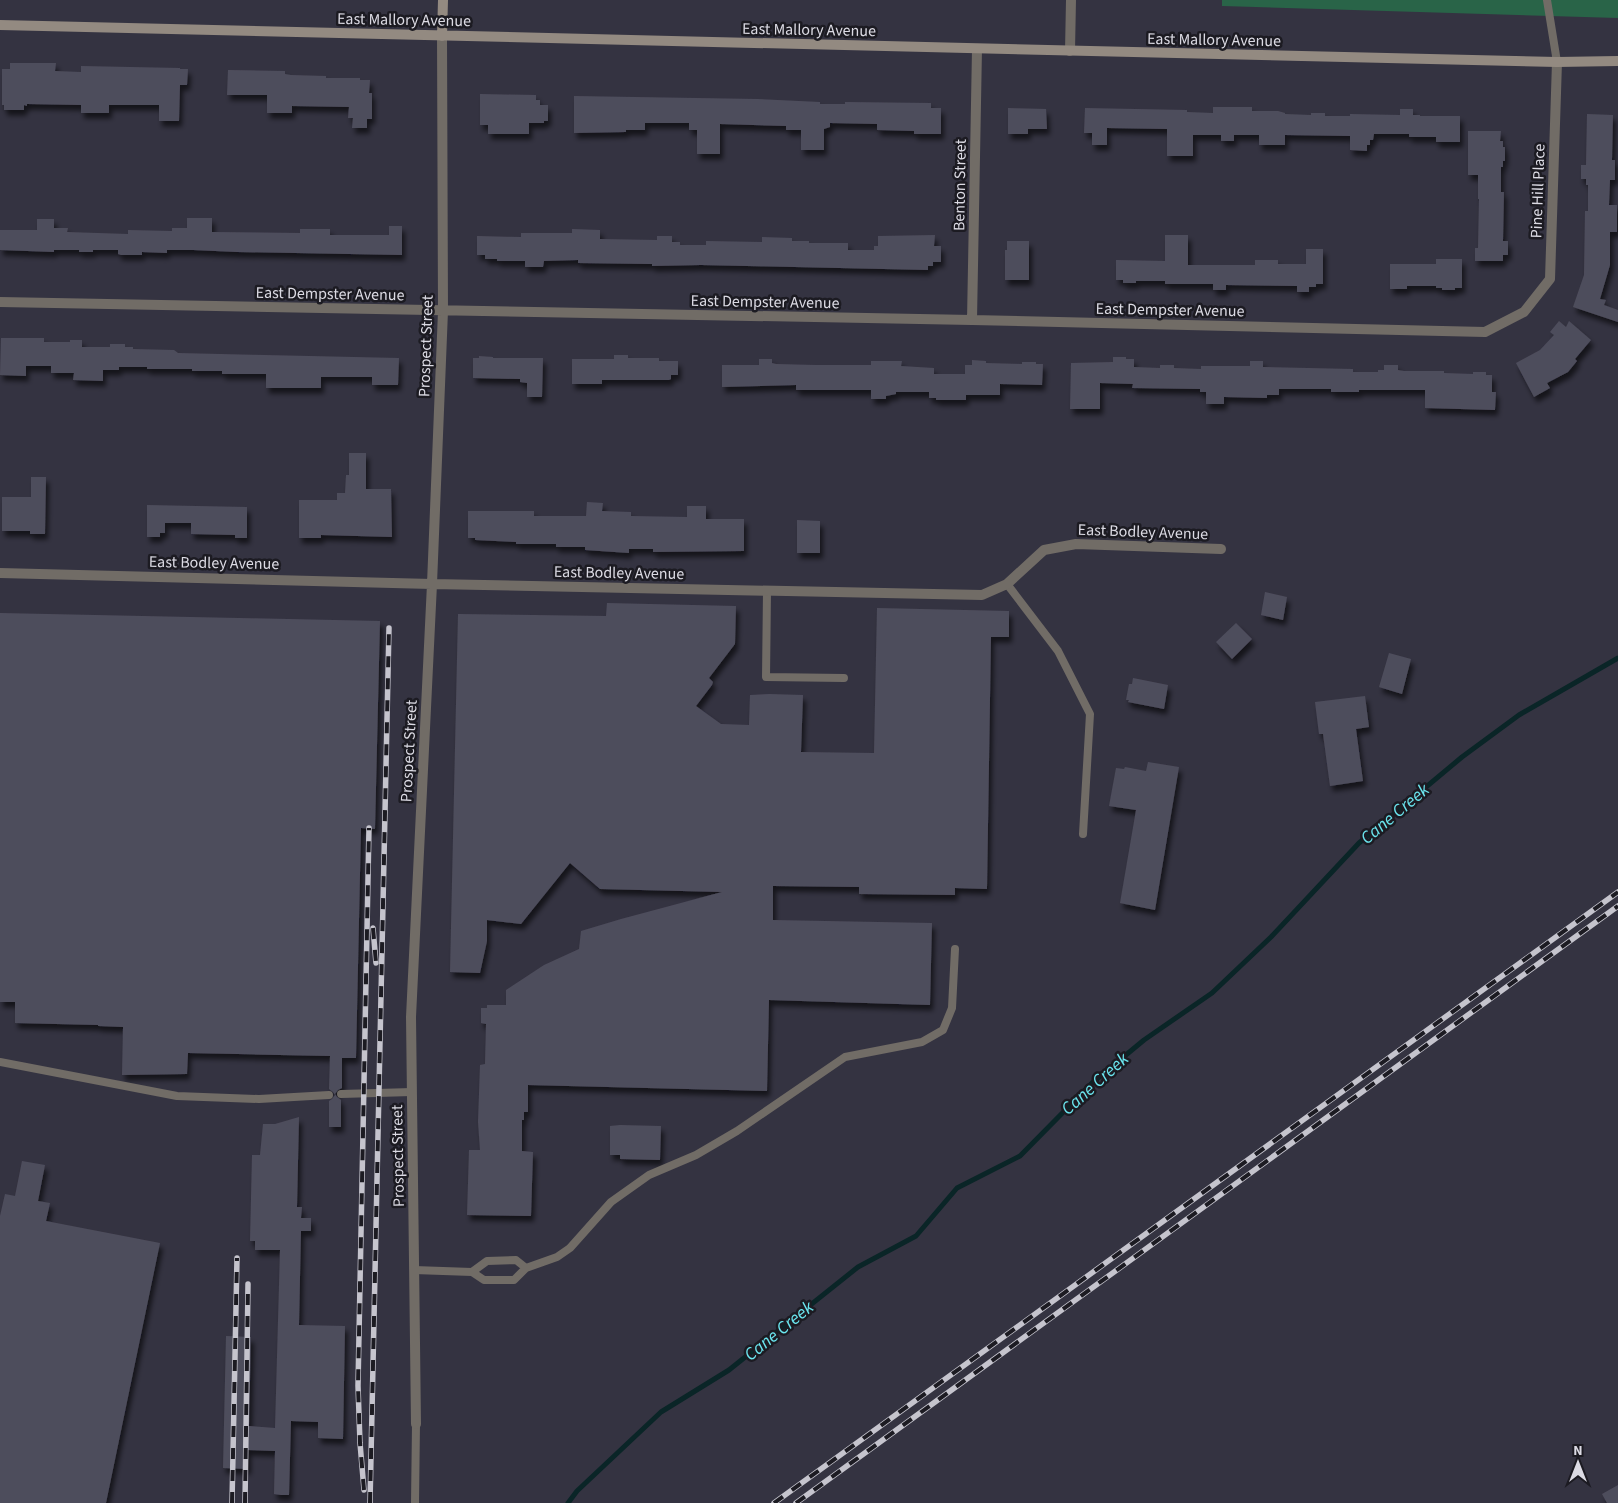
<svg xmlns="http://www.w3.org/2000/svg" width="1618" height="1503" viewBox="0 0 1618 1503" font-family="'Source Sans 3',sans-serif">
	<defs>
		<filter id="shadow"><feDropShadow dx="3" dy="5.5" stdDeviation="2.5" flood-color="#0009"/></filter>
	</defs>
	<rect width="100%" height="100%" fill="#343341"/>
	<path fill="#296448" d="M1222,0h396v18l-396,-12z"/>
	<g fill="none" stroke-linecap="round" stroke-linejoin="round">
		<path stroke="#0a2527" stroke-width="5" d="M568,1503l9,-12 84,-79 68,-42 129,-103 58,-31 41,-48 63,-32 72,-73 52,-43 68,-47 59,-56 88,-94 103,-86 57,-42 99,-57"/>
	</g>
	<path fill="#4e4d5c" filter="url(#shadow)" d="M10,63h46l-1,8 26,1v-6l99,2v1h8l-1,16h-7l-1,36h-20v-16h-50v8h-28v-8l-54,-1v2l-3,-1v5h-20v-5h-2v-36h8z
		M228,70l57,1v3l6,1 35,1v2h34v2h10l-1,13h3v26h-5v9h-15l1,-10h-5l1,-11 -57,-1v7h-25v-18h-40z
		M480,94l56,1v5h4v5h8v16h-4v2h-15v11h-41v-9h-8z
		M574,96l183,3 63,3v2h25v-2l86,1v5h10v26h-27v-3l-37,-1v-6l-47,-1v4l-6,2v21h-23v-20h-15v-4l-66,-2v30h-23v-24h-8v-7h-44v7h-19v2l-52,1z
		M1213,107h39v4h26l7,2v1l26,1v-2h14v3h25v-2l50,1v-6h13v6h7v1h40v26h-24v-5h-27v-3h-35l-1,6h-3v5h-3v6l-17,-1v-14l-65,-1v10h-26v-10h-25v6h-13v-6h-28v21h-26v-27l-60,-1v17h-15v-12h-8l1,-25 102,2v2l26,1z
		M1008,108l38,1 1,20h-19v5h-20z
		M1587,114l26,1 -1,45h3v20h-5l-1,25h8v27h-7v33l-10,34 6,1 -2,5 14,5v12l-45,-15 11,-32 1,-64h3v-26h-2v-6h-5v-14h5z
		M1468,131h33l-1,10h3v6h2v14h-2v6h-2v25h3l-1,49h5v14h-5v6h-28v-13h3l1,-49h-1v-24h-10z
		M187,218h25v14l88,1v-4h30v6h59v-9h13v29l-165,-3 -44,-2h-26v3l-25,-1v3h-21l-3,-1v-4h-25v2h-14v-2h-25v2l-54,-2v-20h37v-11h17v9h14l-1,4 61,2v-4l44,1v-3h15z
		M572,229l28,1v9l57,1v-4h15v6h8v3h26v-4l56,1v-5l30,1v3h17v2h39v7h26v-4h4v-10l57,-1 -1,11h7v16h-8v4h-5v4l-227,-5 -49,1v-2h-3l-71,-1v-3l-34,1 -1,6h-18v-6h-28v-2h-12v-4h-8v-19l44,1v-4h51z
		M1165,235h23v30h67v-5h23v4h28v-15h17v35h-7v3h-7v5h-12v-6l-71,-1v5h-13v-6h-48v-3h-29v2h-13v-3h-7v-20l49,1z
		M1007,241h22v39h-24v-30h2z
		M1436,259h26v29h-7v2h-13v-2h-6v-2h-29v3h-17v-25h46z
		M1559,321l7,6 3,-6 22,19 -16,19 2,2 -9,11 -21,11 3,5 -16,9 -18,-34 24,-13 14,-15 -4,-3z
		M1,338h43v4h26v-2h12v7h28v-3h15v3h8v2l41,1 4,3 221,5 -1,27h-26v-8h-51v11h-55v-14h-44v-3h-30v-2h-45v-2h-28v3h-16v11l-30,-1 1,-7h-23v-7h-25v10l-26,-1z
		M614,355h14v3h31v3h19v14h-7v4l-2,1h-67v4h-30v-25h42z
		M479,356l14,1v1h50l-1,39h-15v-14l-7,-1v-3l-47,-1v-20h6z
		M1113,357h13v2h8v8l26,1v-3h14v3l27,1v-3h49v-5h13v6l90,2v3h25v-2h6v-5h14v5l6,1h40v2l29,1v-2h13v3h6v17h4l-1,18 -70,-2v-18h-66v2h-28v-3h-52v6h-12v3l-43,-1v7h-18v-12h-6v-3l-68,-1 1,-4 -33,-1v26h-30l1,-46 42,-1z
		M759,359h13v4l4,1 40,1h55v-4h31l-1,5 33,2v6h31v-9h7v-5l14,1v2l36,1v-2h14v2h7l-1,21 -42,-1v11h-34v5h-30v-2h-7v-6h-33v2l-10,2v3h-15v-9h-75v-5l-74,2v-22h37z
		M349,453h17v36h25l1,48 -71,-2v3h-22v-38h38v-7h8l1,-18h3z
		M31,477h15l-1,57h-15v-3h-28v-34h29z
		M587,502l16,1 -1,8 29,1v4l56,1v-11h19v13h38v32l-91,1v-3h-24v4l-44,-3v-3h-29v-3h-40v-2l-41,-2v-2h-7v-27h66v5h52z
		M147,505l100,2v31h-12v-3l-44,-1v-11h-26v10h-5v4h-13z
		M797,520l23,1v32h-23z
		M1265,592l22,5 -4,23 -22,-5z
		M607,603l129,3 -1,38 -26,34 4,4 -1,3 -16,21 25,18 28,1 1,-30 19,-1 34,1 -2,57 73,1 3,-145 132,3v26h-18l-4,252 -32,-1v7l-96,-1v-7l-86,-1v34l159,3 -2,82 -161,-5 -2,91 -239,-6v27h-4v8h-2v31l11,1 -2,64 -64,-1 2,-65h11l-2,-28 2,-57 5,-1 1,-40 -5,-1v-15h6v-3h19v-15l38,-25 35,-16 2,-18 40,-12 101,-27 -122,-3 -30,-26 -49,61 -34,-4v21l-7,32 -30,-1 8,-358 148,2z
		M0,613l380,8 -5,208 -14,-1 -5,230h-14v30l-4,2 -3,4 2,3 4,3v27h-12v-26l3,-2 3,-4 -2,-3 -4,-3 1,-33 -142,-3 -1,21 -65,1 1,-48 -25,-1v-1l-83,-2v-21h-15z
		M1236,623l16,16 -20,20 -16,-17z
		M1389,653l22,6 -9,35 -23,-7z
		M1133,678l35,7 -4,24 -36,-7 1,-2h-3l3,-16h3z
		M1365,696l4,31 -13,2 7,52 -33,5 -7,-52h-4l-4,-32z
		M1148,762l31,5 -24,143 -35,-7 16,-93 -27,-4 7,-38 8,1 1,-2 21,4z
		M299,1117l-2,90h5l-1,11h10v13h-10l-2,94 46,1 -2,113 -25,-1v-16l-27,-1 -2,74h-8l-7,-1 1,-43 -27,-1v19l-25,-1 3,-132 25,1 -2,89 26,2 5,-178h-25v-9h-5l2,-86h8l3,-31h12z
		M620,1125l41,1 -1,34 -40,-1v-4h-10v-29z
		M22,1161l23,4 -7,36 12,2 -4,18 114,22 -54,260h-106v-287l5,-22 10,2z
		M1618,1485v18h-11l-5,-9z"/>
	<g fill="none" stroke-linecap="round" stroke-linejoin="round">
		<path stroke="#716c66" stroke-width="8" d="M1547,0l10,62
			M1007,584l51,67 32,63 -7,120
			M767,591l-1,86 78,1
			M0,1062l177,34 82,3 70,-4
			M341,1094l71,-2
			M414,1270l58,2 12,8h30l12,-12 31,-11 13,-9 41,-46 38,-27 47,-20 41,-24 108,-74 77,-15 21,-12 9,-22 3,-59
			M472,1272l15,-11 29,-1 10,8
			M415,1503l1,-79"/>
		<path stroke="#716c66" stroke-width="10" d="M1070,51l1,-51
			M0,302l972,18 513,12 39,-20 26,-33 7,-217
			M972,320l5,-271
			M0,573l432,11 550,11 25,-11 37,-34 32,-6 145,5
			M416,1424l-5,-407 21,-433 11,-273 -1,-275"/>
		<path stroke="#938a81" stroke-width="10" d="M0,25l1557,37 61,-1
			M442,36l1,-36"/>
		<g stroke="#c5c4cd" stroke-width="5.5">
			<path id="rail" d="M373,928l3,35
				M364,1490l-4,-47 -2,-57 11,-558
				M232,1503l5,-245
				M245,1503l3,-219
				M370,1503l19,-875
				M774,1503l844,-611
				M796,1503l822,-597"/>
		</g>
		<use href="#rail" stroke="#1c1b22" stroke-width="4" stroke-dasharray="11" stroke-linecap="butt"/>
	</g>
	<g text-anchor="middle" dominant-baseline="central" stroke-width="5" stroke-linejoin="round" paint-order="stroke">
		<g font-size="16" fill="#dcdbe4" stroke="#1c1b22">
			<text transform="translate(404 20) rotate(1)">East Mallory Avenue</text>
			<text transform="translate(809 30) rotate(1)">East Mallory Avenue</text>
			<text transform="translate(1214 40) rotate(1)">East Mallory Avenue</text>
			<text transform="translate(960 185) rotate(-89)">Benton Street</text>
			<text transform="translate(1538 191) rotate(-88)">Pine Hill Place</text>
			<text transform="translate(330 294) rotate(1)">East Dempster Avenue</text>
			<text transform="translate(765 302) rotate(1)">East Dempster Avenue</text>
			<text transform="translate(1170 310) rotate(1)">East Dempster Avenue</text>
			<text transform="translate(426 346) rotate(-88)">Prospect Street</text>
			<text transform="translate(1143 532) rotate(2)">East Bodley Avenue</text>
			<text transform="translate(214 563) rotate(1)">East Bodley Avenue</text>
			<text transform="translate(619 573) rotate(1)">East Bodley Avenue</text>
			<text transform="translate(409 751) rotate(-87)">Prospect Street</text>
			<text transform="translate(398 1156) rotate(-91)">Prospect Street</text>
		</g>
		<g font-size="18" font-style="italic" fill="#6be6ef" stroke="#1c1b22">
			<text transform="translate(1395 814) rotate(-40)">Cane Creek</text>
			<text transform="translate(1095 1084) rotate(-42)">Cane Creek</text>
			<text transform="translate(779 1331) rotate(-39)">Cane Creek</text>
		</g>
	</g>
	<g transform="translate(1578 1463)" stroke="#1c1b22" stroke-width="4" paint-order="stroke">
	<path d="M0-4L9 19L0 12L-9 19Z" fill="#dcdbe4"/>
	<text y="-8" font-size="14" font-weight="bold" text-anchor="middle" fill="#dcdbe4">N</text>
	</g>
</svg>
